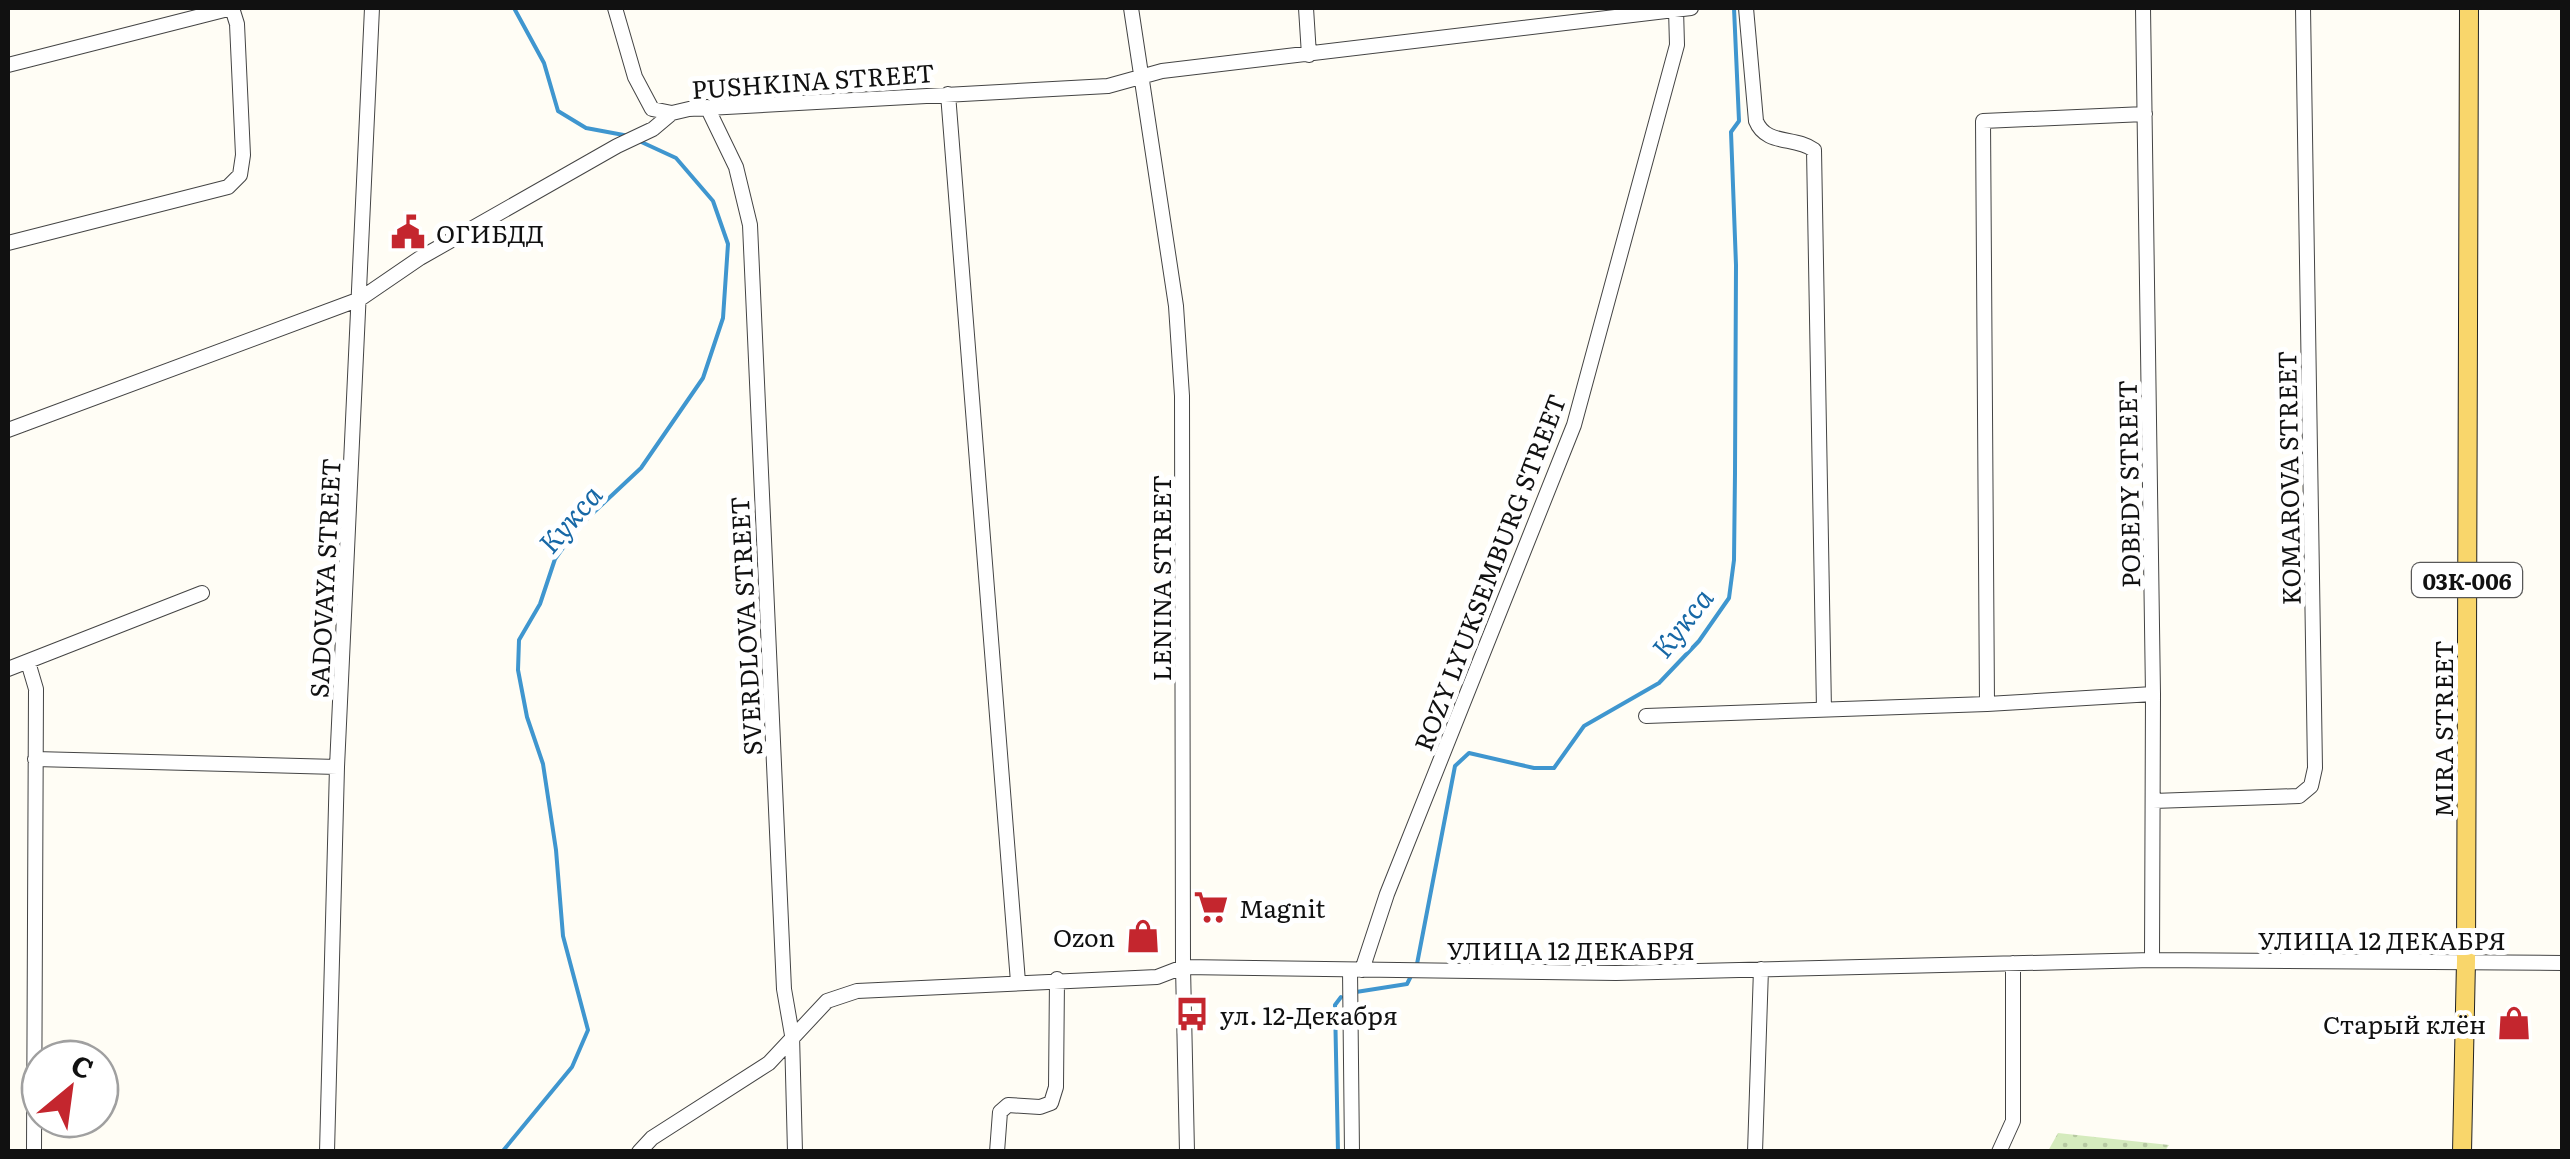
<svg xmlns="http://www.w3.org/2000/svg" width="2570" height="1159" viewBox="0 0 2570 1159" font-family="Literata,serif">
	<defs>
		<pattern id="park-dots" width="8" height="8" patternUnits="userSpaceOnUse" patternTransform="scale(2.5)"><rect width="8" height="8" fill="#d5ebbd"/><path d="M2 2h.1M6 6h.1" fill="none" stroke="#b6c8a1" stroke-width="1.8" stroke-linecap="round"/></pattern>
	</defs>
	<rect width="100%" height="100%" fill="#fffdf5"/>
	<path fill="url(#park-dots)" d="M2058,1133l111,12 -4,6h-117z"/>
	<g fill="none" stroke-linecap="round" stroke-linejoin="round">
		<path stroke="#3f96cf" stroke-width="4" d="M514,8l30,55 14,48 28,17 43,8
			M1417,964l38,-198 14,-13 65,15h20l30,-42 75,-43 40,-42 30,-43 5,-38 1,-87 1,-208 -5,-133 8,-11 -5,-113
			M1356,992l51,-8 6,-12
			M502,1152l70,-85 16,-37 -25,-94 -7,-86 -13,-86 -16,-47 -9,-47 1,-30 21,-36 15,-45 22,-31 64,-60 62,-90 20,-60 5,-74 -15,-43 -37,-43 -39,-18
			M1338,1152l-3,-147 6,-8"/>
		<g stroke="#444" stroke-width="16">
			<path id="minor" d="M615,8l20,69 17,32 20,4
				M1131,8l45,298 6,90 1,571 4,185
				M1306,8l3,47
				M1746,8l10,113c10,25 39,15 58,29l10,560
				M2143,8l10,686 -1,266
				M8,65l224,-57
				M948,94l70,888
				M707,107l29,60 14,58 34,764 8,46 3,117
				M8,243l220,-56 12,-12 3,-20 -6,-131 -5,-16
				M8,430l352,-131 60,-41 197,-112 36,-17 19,-16 17,-4 419,-23 54,-15 529,-63
				M28,662l8,27 -2,463
				M8,669l194,-76
				M1987,704l-4,-583 162,-7
				M1646,716l341,-12 166,-10
				M35,759l302,8
				M2153,801l146,-5 12,-10 4,-18 -12,-760
				M1350,970l2,182
				M1362,970l25,-76 187,-469 103,-380 -1,-36
				M327,1152l10,-385 35,-759
				M639,1152l13,-14 117,-75 58,-62 30,-10 300,-14 26,-10 433,6 536,-13 410,3
				M997,1152l3,-40 8,-7 32,2 11,-4 5,-16 1,-108
				M1755,1152l6,-183
				M1999,1152l14,-31v-158"/>
		</g>
		<g stroke="#222" stroke-width="20">
			<path id="major" d="M2462,1152l4,-191 3,-953"/>
		</g>
		<use href="#minor" stroke="#fff" stroke-width="14"/>
		<use href="#major" stroke="#f9d66b" stroke-width="18"/>
	</g>
	<defs>
		<g id="civic-bare" transform="scale(2.7)"><path d="M-.6-6.5H3V-4.5H.6V-3L4-1V1h2V6H-6V1h2V-1L-.6-3ZM-1.2 2.5V6h2.4V2.5Z" fill="#c4262e" stroke="#fff" stroke-width="2.5" paint-order="stroke"/></g>
		<g id="supermarket-bare" transform="scale(2.7)"><path d="M-6-5.5h2.5l.6 2H6L4.5 2H-2.5L-4.4-4H-6ZM-1.5 3.2a1.3 1.3 0 1 0 .1 0ZM3 3.2a1.3 1.3 0 1 0 .1 0Z" fill="#c4262e" stroke="#fff" stroke-width="2.5" paint-order="stroke"/></g>
		<g id="shop-bare" transform="scale(2.7)"><path d="M-5-2.5h2.3a2.7 3.5 0 0 1 5.4 0H5L5.5 6h-11ZM-1.5-2.5h3a1.5 2.3 0 0 0-3 0Z" fill="#c4262e" stroke="#fff" stroke-width="2.5" paint-order="stroke"/></g>
		<g id="bus-bare" transform="scale(2.7)"><path d="M-5-6H5V4H4V6H2V4H-2V6H-4V4H-5ZM-3.5-4V0h7V-4ZM-3.5 1.2v1.5H-2V1.2ZM2 1.2v1.5H3.5V1.2Z" fill="#c4262e" stroke="#fff" stroke-width="2.5" paint-order="stroke"/></g>
	</defs>
	<g fill-rule="evenodd">
		<use href="#civic-bare" x="408" y="232"/>
		<use href="#supermarket-bare" x="1211" y="907"/>
		<use href="#shop-bare" x="1143" y="936"/>
		<use href="#bus-bare" x="1192" y="1014"/>
		<use href="#shop-bare" x="2514" y="1023"/>
	</g>
	<g text-anchor="middle" dominant-baseline="central" stroke-width="10" stroke-linejoin="round" paint-order="stroke">
		<rect fill="#fff" stroke="#585858" stroke-width="2.5" x="2412" y="563" width="110" height="34" rx="8"/>
		<g font-size="22" font-weight="bold" fill="#111">
			<text x="2467" y="580">03К-006</text>
		</g>
		<g font-size="25" fill="#111" stroke="#fff">
			<text transform="translate(813 80) rotate(-4)">PUSHKINA STREET</text>
			<text transform="translate(2288 478) rotate(-91)">KOMAROVA STREET</text>
			<text transform="translate(2128 484) rotate(-91)">POBEDY STREET</text>
			<text transform="translate(1489 572) rotate(-69)">ROZY LYUKSEMBURG STREET</text>
			<text transform="translate(324 578) rotate(-87)">SADOVAYA STREET</text>
			<text transform="translate(1160 578) rotate(-90)">LENINA STREET</text>
			<text transform="translate(745 626) rotate(-93)">SVERDLOVA STREET</text>
			<text transform="translate(2442 729) rotate(-90)">MIRA STREET</text>
			<text x="2382" y="939">УЛИЦА 12 ДЕКАБРЯ</text>
			<text x="1571" y="949">УЛИЦА 12 ДЕКАБРЯ</text>
		</g>
		<g font-size="25" fill="#111" stroke="#fff" text-anchor="start">
			<text x="436" y="232">ОГИБДД</text>
			<text x="1239" y="907">Magnit</text>
			<text x="1115" y="936" text-anchor="end">Ozon</text>
			<text x="1220" y="1014">ул. 12-Декабря</text>
			<text x="2486" y="1023" text-anchor="end">Старый клён</text>
		</g>
		<g font-size="28" font-style="italic" fill="#1768a6" stroke="#fff">
			<text transform="translate(569 518) rotate(-49)">Кукса</text>
			<text transform="translate(1681 622) rotate(-52)">Кукса</text>
		</g>
	</g>
	<rect width="2570" height="1159" fill="none" stroke="#111111" stroke-width="20"/>
	<g transform="translate(70 1089) rotate(29)"><circle r="48" fill="#ffffff" stroke="#a0a0a0" stroke-width="2.5"/>
	<path d="M0-8L18 38L0 25L-18 38Z" fill="#c4262e"/>
	<text y="-15" font-size="28" font-weight="bold" text-anchor="middle" fill="#111111">С</text>
	</g>
</svg>
